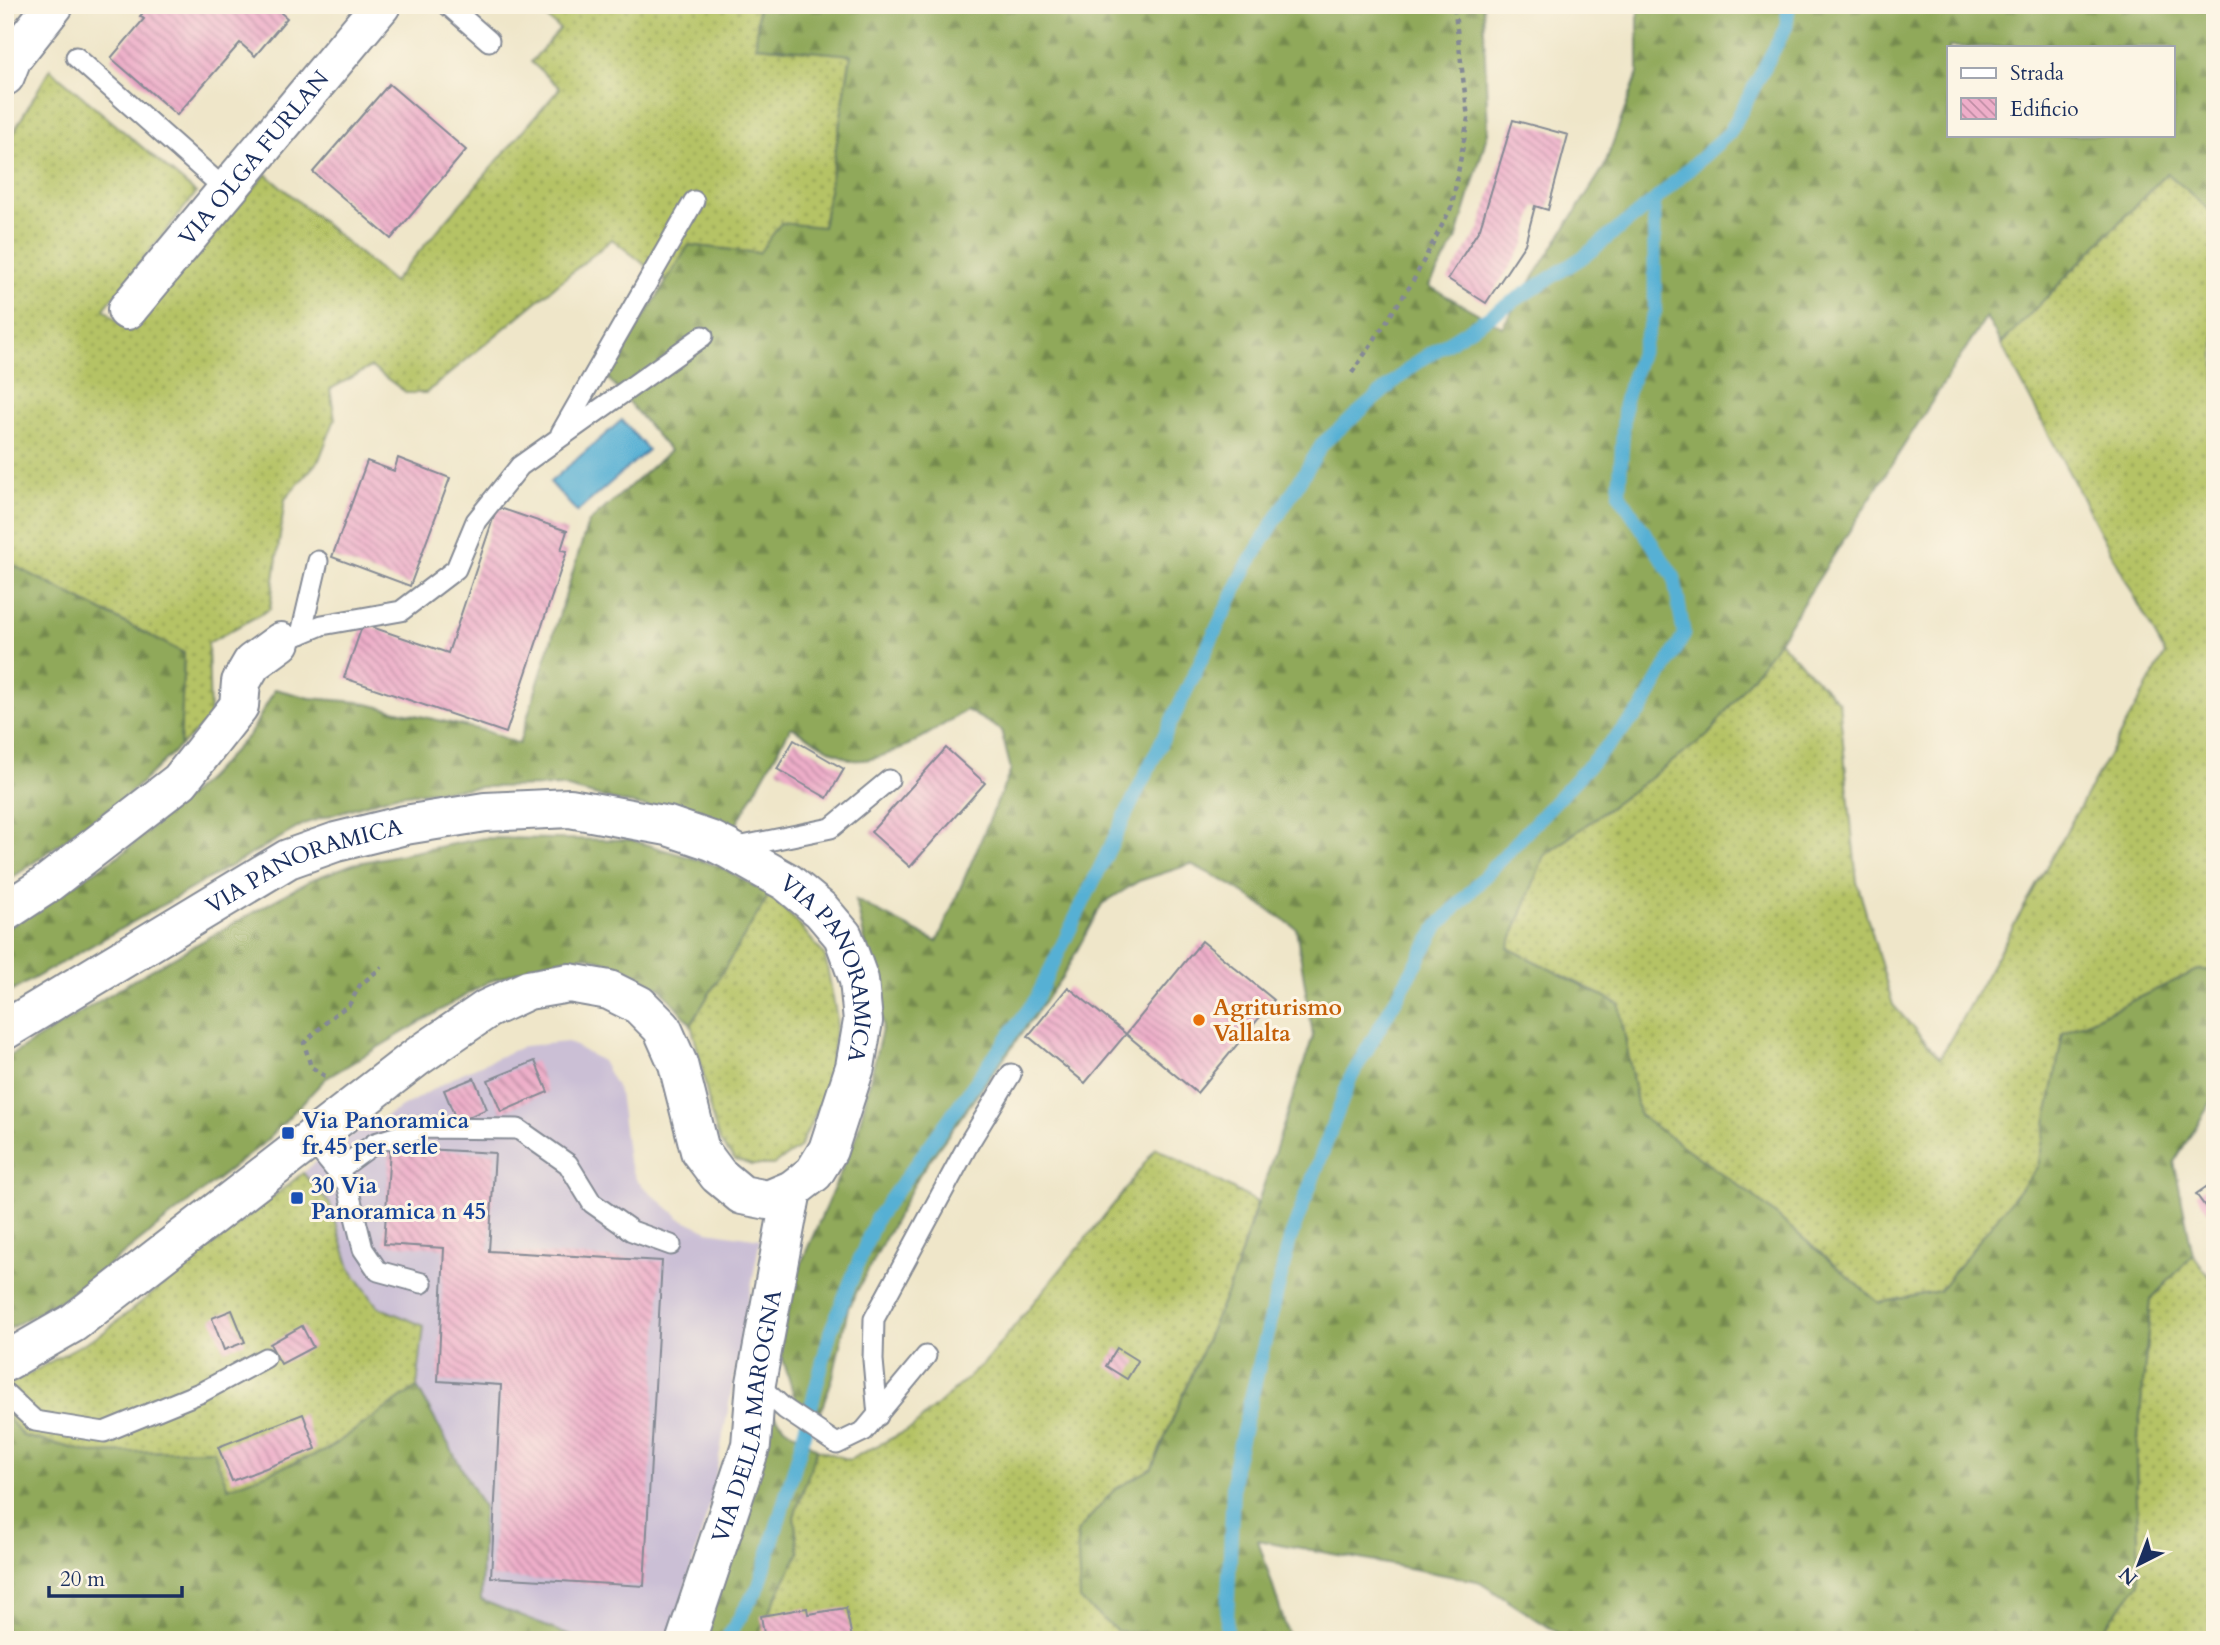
<svg xmlns="http://www.w3.org/2000/svg" width="2220" height="1645" viewBox="0 0 2220 1645" font-family="Cardo,serif">
	<defs>
		<pattern id="grass-dots" width="8" height="8" patternUnits="userSpaceOnUse" patternTransform="scale(1.75)"><rect width="8" height="8" fill="#b5c365"/><path d="M2 2h.1M6 6h.1" fill="none" stroke="#929f56" stroke-width="1.8" stroke-linecap="round"/></pattern>
		<pattern id="forest-firs" width="22" height="20" patternUnits="userSpaceOnUse" patternTransform="scale(1.75)"><rect width="22" height="20" fill="#90a95a"/><path d="M5 1l3.5 6h-7zM16 11l3.5 6h-7z" fill="#758a4e"/></pattern>
		<pattern id="building-back-hatch" width="6" height="6" patternUnits="userSpaceOnUse" patternTransform="scale(1.75)"><rect width="6" height="6" fill="#eeaec9"/><path d="M-1 5l2 2M0 0l6 6M5-1l2 2" fill="none" stroke="#c08ea6"/></pattern>
	</defs>
	<rect width="100%" height="100%" fill="#fcf5e5"/>
	<filter id="ink" filterUnits="userSpaceOnUse"><feTurbulence type="fractalNoise" baseFrequency=".0143" numOctaves="2"/><feDisplacementMap in="SourceGraphic" scale="14" xChannelSelector="R" yChannelSelector="G"/><feConvolveMatrix kernelMatrix="1 2 1 2 8 2 1 2 1" color-interpolation-filters="sRGB"/></filter>
	<filter id="wash" filterUnits="userSpaceOnUse"><feTurbulence type="fractalNoise" baseFrequency=".00686" numOctaves="4" result="noise"/><feDisplacementMap in="SourceGraphic" scale="28" xChannelSelector="R" yChannelSelector="G"/><feGaussianBlur stdDeviation="1.57" result="paint"/><feColorMatrix in="noise" values="0 0 0 0 0 0 0 0 0 0 0 0 0 0 0 0 0 1.4 0 .05"/><feComposite in="paint" operator="in"/></filter>
	<g filter="url(#wash)">
		<rect width="100%" height="100%" fill="#efe6c9"/>
		<path fill="#cbbfd5" d="M568,1042l34,19 17,31 9,68 9,21 43,37 28,13 52,8 -49,261 -41,140h-90l-99,-40 2,-93 -66,-120 6,-61 -45,-19 -28,-39 -20,-64 -27,-31 32,-28 125,-71 64,-28z"/>
		<path fill="url(#grass-dots)" stroke="#687962" stroke-width="2" d="M535,5h223l-2,41 95,8 -28,174 -64,25 -70,-8 -22,37 -55,-43 -186,154h-19l-36,-26 -41,22 5,30 -16,41 -34,39 -15,110 -62,34 2,76 -30,27 4,-93 -179,-92v-403l11,-30 34,-59 146,124 -92,116 26,23 136,-158 127,108 167,-194 -29,-26 29,-33 -25,-21z
			M2167,173l48,42v755h-17l-135,63 -24,133 -100,125 -60,12 -123,-105 -117,-83 -20,-111 -111,-56 36,-92 164,-121 71,-94 60,61 18,180 36,123 47,53 225,-404 -164,-310z
			M769,895l26,25 30,36 12,63 -10,72 -28,57 -26,17h-21l-17,-5 -15,-18 -9,-28 -10,-51 -10,-39z
			M1156,1148l101,54 -24,76 -81,190 -38,22 -37,42 4,68 36,31 75,5 3,4h-440l44,-88 -5,-35 23,-68 32,11 63,-32 73,-66 133,-163z
			M303,1173l27,31 20,64 28,39 46,19 -7,61 -92,64 -97,37 -15,-38 -121,3 -69,-17 -18,-22v-27l99,-55z
			M2193,1255l22,29v356h-121l45,-56 -3,-125 15,-160z"/>
		<path fill="url(#forest-firs)" stroke="#566c5c" stroke-width="2" fill-rule="evenodd" d="M758,5h725l5,127 -32,108 -27,46 73,41 102,-160 34,-94v-68h577v210l-48,-42 -166,171 -15,-27 -207,324 -71,94 -164,121 -36,92 111,56 20,111 117,83 123,105 60,-12 99,-125 25,-133 135,-63 17,1v125l-41,66 19,93 -42,44 -15,160 3,125 -45,56h-525l-92,-59 -219,-41 32,100h-95l-3,-4 -75,-5 -37,-31 -3,-68 37,-42 38,-22 81,-190 80,-242 -17,-108 -68,-45 -37,-19 -52,17 -37,23 -39,72 -144,199 -71,133 -15,69 -14,39 -23,-14 -17,-56 23,-85 55,-126 26,-110 -27,-125 81,42 74,-172 -10,-40 -35,-20c-27,18 -79,53 -113,50 -9,-1 -51,-27 -62,-33l-55,98 -123,-25 -53,-14 -78,1 -87,8 -89,28 -301,172v-65l119,-78 83,-73 43,-45 25,-45 35,9 48,4 128,29 33,13 69,-221 82,-72 -63,-74 82,-132 70,8 22,-30 42,4 28,-172 -95,-9zM1949,47h224v88h-224z
			M5,561l179,92 -4,93 -51,48 -124,89z
			M483,838l148,2 88,26 50,29 -78,129 -30,-35 -34,-20 -41,-13 -37,5 -61,21 -163,97 -59,62 -191,151 -70,39v-272l130,-80 176,-99 42,-16z
			M417,1387l66,120 -2,93 99,40h-575v-226l18,22 69,17 121,-3 15,38 97,-37z
			M764,1404l21,23 32,22 -23,68 5,35 -44,88h-59z"/>
		<path fill="#56b0d4" stroke="#387099" stroke-width="2" d="M622,420l26,30 -71,62 -27,-30z"/>
		<g fill="none" stroke-linecap="round" stroke-linejoin="round">
			<path stroke="#56b0d4" stroke-width="14" d="M726,1640l33,-54 41,-137 31,-119 45,-111 160,-220 211,-433 76,-123 93,-80 167,-106 71,-56
				M1226,1640l8,-172 56,-229 60,-160 88,-153 204,-217 42,-74 -10,-58 -55,-83 6,-94 30,-89 -1,-110 76,-69 56,-105 3,-22"/>
		</g>
		<g id="blocks">
			<path fill="url(#building-back-hatch)" d="M150,5h138l-7,8 6,5 -32,38 -15,-13 -63,72 -66,-57 33,-39 -4,-3z
				M389,84l77,66 -75,89 -78,-67z
				M1513,120l55,15 -20,75 -13,-4 -10,38 -39,59 -38,-24 32,-51z
				M398,458l52,20 -40,108 -78,-29 35,-96 27,10z
				M497,507l70,24 -6,19 6,1 -61,182 -162,-55 19,-54 85,29z
				M794,740l50,29 -17,29 -50,-29z
				M946,748l39,35 -75,84 -39,-35z
				M1202,941l72,59 -77,93 -71,-59z
				M1068,987l58,47 -41,49 -57,-47z
				M535,1061l13,31 -47,20 -13,-32z
				M474,1078l13,31 -30,13 -13,-32z
				M390,1147l105,6 -6,98 173,10 -18,325 -153,-9 10,-192 -63,-4 6,-133 -60,-4z
				M2215,1181v39l-19,-26z
				M232,1310l13,32 -21,8 -12,-32z
				M302,1326l11,21 -32,17 -11,-20z
				M1117,1348l21,13 -11,18 -21,-13z
				M303,1414l13,35 -84,32 -14,-34z
				M807,1608l1,6 38,-6 6,30 -87,2 -4,-24z"/>
		</g>
	</g>
	<g filter="url(#ink)">
		<use href="#blocks" fill-opacity="0" stroke="#858a94" stroke-width="2"/>
		<g fill="none" stroke-linecap="round" stroke-linejoin="round">
			<g stroke="#858a94" stroke-width="23">
				<path id="lane" d="M448,5l41,36
					M76,57l151,134
					M561,433l133,-232
					M301,634l17,-73
					M281,642l41,-17 79,-14 55,-42 20,-48 44,-55 183,-130
					M733,848l98,-20 58,-48
					M310,1139l37,45 16,65 15,22 44,12
					M337,1171l38,-28 49,-15 94,1 50,35 24,39 40,28 39,14
					M756,1383l29,26 52,35 27,-13 62,-75
					M5,1393l30,28 69,11 98,-40 63,-34
					M878,1416l-5,-56 1,-41 95,-176 42,-69"/>
			</g>
			<g stroke="#858a94" stroke-width="42">
				<g id="street">
					<path d="M5,76l7,-18 42,-53"/>
					<path id="s1" d="M127,310l254,-305"/>
					<path d="M5,912l38,-25 137,-106 59,-75 2,-24 11,-19 29,-21"/>
					<path id="s2" d="M686,1640l65,-195 5,-62 36,-193"/>
				</g>
			</g>
			<g stroke="#858a94" stroke-width="42">
				<g id="secondary">
					<path id="s3" d="M5,1030l283,-171 48,-17 69,-17 80,-13 85,-4 98,18 44,15 16,8 59,33 34,28 22,26 16,44 4,41 -8,46 -27,83 -14,23 -22,17 -24,10 -26,-5 -24,-20 -18,-24 -22,-87 -16,-36 -23,-23 -30,-15 -40,-7 -41,7 -41,19 -70,48 -344,266 -68,39"/>
				</g>
			</g>
			<path stroke="#858a94" stroke-width="4.5" stroke-dasharray="5 5" stroke-linecap="butt" d="M1352,373l60,-90 40,-77 16,-88 -14,-113
				M325,1076l-14,-9 -7,-24 30,-28 15,-10 11,-20 22,-18"/>
			<use href="#lane" stroke="#fff" stroke-width="19"/>
			<use href="#street" stroke="#fff" stroke-width="38"/>
			<use href="#secondary" stroke="#fff" stroke-width="38"/>
		</g>
	</g>
	<circle fill="#e8710a" stroke="#fcf5e5" stroke-width="2.5" cx="1199" cy="1020" r="7"/>
	<g fill="#1a4fb4" stroke="#fcf5e5" stroke-width="2.5">
		<rect x="281" y="1126" width="14" height="14" rx="3.5"/>
		<rect x="290" y="1191" width="14" height="14" rx="3.5"/>
	</g>
	<g text-anchor="middle" dominant-baseline="central" stroke-width="6" stroke-linejoin="round" paint-order="stroke">
		<g font-size="23" fill="#1b2f5e" stroke="#fcf5e5">
			<text stroke="none"><textPath href="#s1" startOffset="198">VIA OLGA FURLAN</textPath></text>
			<text stroke="none"><textPath href="#s3" startOffset="343">VIA PANORAMICA</textPath></text>
			<text stroke="none"><textPath href="#s3" startOffset="952">VIA PANORAMICA</textPath></text>
			<text stroke="none"><textPath href="#s2" startOffset="233">VIA DELLA MAROGNA</textPath></text>
		</g>
		<g font-size="23" font-weight="bold" fill="#c56008" stroke="#fcf5e5" text-anchor="start">
			<text x="1213" y="1007">Agriturismo<tspan x="1213" dy="26">Vallalta</tspan></text>
		</g>
		<g font-size="23" font-weight="bold" fill="#164399" stroke="#fcf5e5" text-anchor="start">
			<text x="302" y="1120">Via Panoramica<tspan x="302" dy="26">fr.45 per serle</tspan></text>
			<text x="311" y="1185">30 Via<tspan x="311" dy="26">Panoramica n 45</tspan></text>
		</g>
	</g>
	<rect width="2220" height="1645" fill="none" stroke="#fcf5e5" stroke-width="28"/>
	<rect x="1947" y="46" width="228" height="91" fill="#fcf5e5" stroke="#a2a6af" stroke-width="2"/>
	<rect x="1961" y="68" width="35" height="10" fill="#ffffff" stroke="#a2a6af" stroke-width="2"/>
	<text x="2010" y="80" font-size="21" fill="#1b2f5e">Strada</text>
	<rect x="1961" y="98" width="35" height="21" fill="url(#building-back-hatch)" stroke="#a2a6af" stroke-width="2"/>
	<text x="2010" y="116" font-size="21" fill="#1b2f5e">Edificio</text>
	<g transform="translate(2139 1564) rotate(222)" stroke="#fcf5e5" stroke-width="5" paint-order="stroke">
	<path d="M0-5L12 26L0 18L-12 26Z" fill="#1b2f5e"/>
	<text y="-10" font-size="19" font-weight="bold" text-anchor="middle" fill="#1b2f5e">N</text>
	</g>
	<path d="M49 1586v10h133v-10" fill="none" stroke="#1b2f5e" stroke-width="3.5"/>
	<text x="60" y="1586" font-size="21" fill="#1b2f5e" stroke="#fcf5e5" stroke-width="5" paint-order="stroke">20 m</text>
</svg>
